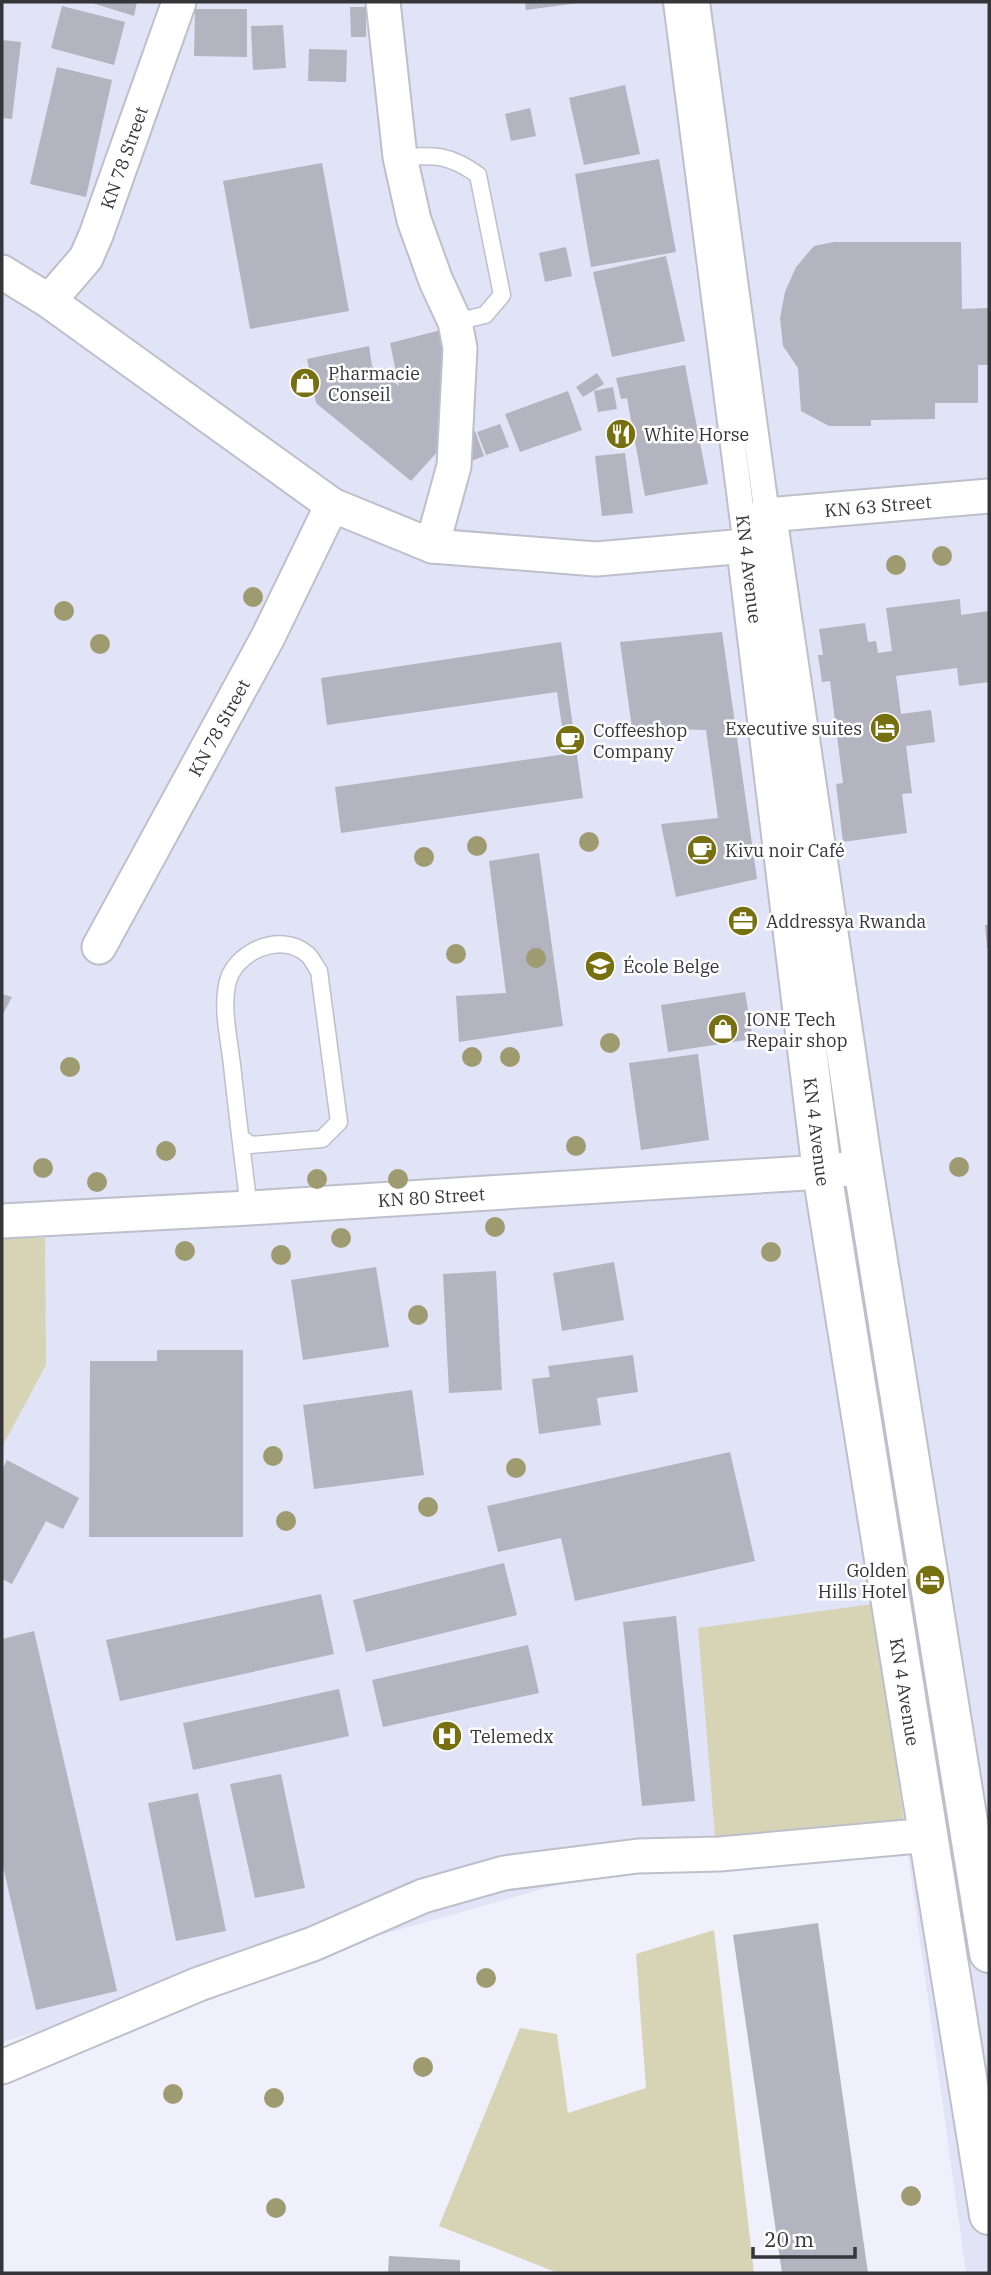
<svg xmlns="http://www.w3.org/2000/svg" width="991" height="2275" viewBox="0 0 991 2275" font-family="'IBM Plex Serif',serif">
	<rect width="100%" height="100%" fill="#eff0fc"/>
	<path fill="#e1e3f6" d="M2,2h987v2271h-23l-67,-485 -897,254z"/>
	<path fill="#d6d4b4" d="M2,1238h43l1,127 -44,82z
		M873,1604l32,224 -189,20 -18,-220z
		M714,1930l40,343h-196l-119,-47 81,-198 37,6 11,79 78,-25 -10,-134z"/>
	<path fill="#b3b4bf" d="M89,2h48l-3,14z
		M525,2h53v1l-52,7z
		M62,6l63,16 -11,43 -63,-17z
		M350,7h16v30h-15z
		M195,9h52v48l-53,-1z
		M283,25l3,43 -33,2 -2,-44z
		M2,40l19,2 -9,77 -10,-1z
		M309,49l38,1 -1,32 -38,-1z
		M57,67l55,13 -26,117 -56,-13z
		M625,85l15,69 -56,11 -15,-67z
		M530,108l6,28 -25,5 -6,-27z
		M659,159l17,93 -85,15 -16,-93z
		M322,163l27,148 -99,18 -27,-148z
		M834,242h127l1,67 27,-1v57h-11v38h-43v16l-64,1v6h-42l-28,-15 -3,-43 -15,-22 -3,-28 5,-26 11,-25 18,-21z
		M566,247l6,29 -27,6 -6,-29z
		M666,256l19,85 -73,16 -19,-85z
		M445,329l4,110 -38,42 -95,-78 -9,-44 62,-13 3,20 27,20 -9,-43z
		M685,365l23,119 -63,12 -18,-98 -6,1 -5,-21z
		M597,373l7,11 -21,13 -7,-10z
		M613,387l4,22 -19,3 -4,-21z
		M568,391l14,39 -62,22 -15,-38z
		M500,424l9,23 -23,8 -9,-23z
		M475,431l9,25 -15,6 -9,-25z
		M625,453l8,60 -31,3 -7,-60z
		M960,599l1,16 28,-4v71l-30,4 -2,-18 -61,8 5,38 30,-4 4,32 -29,4 6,47 -10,1 5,39 -64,9 -7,-58 7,-1 -13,-102 -8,1 -4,-27h5l-4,-26 46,-6 3,19 8,-1 2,12 14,-2 -6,-43z
		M722,632l35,247 -81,18 -15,-73 57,-6 -12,-88 -74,-2 -12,-86z
		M561,642l22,156 -242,35 -6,-46 231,-33 -9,-62 -230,33 -6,-47z
		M539,853l24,173 -104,16 -3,-46 50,-3 -17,-132z
		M985,925h4v23h-2z
		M745,992l8,47 -85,13 -7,-47z
		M2,994l10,3 -10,19z
		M698,1054l11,86 -68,10 -12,-87z
		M614,1262l10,58 -62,11 -9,-58z
		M376,1267l13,80 -86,13 -12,-80z
		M496,1271l6,119 -53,3 -6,-119z
		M157,1350h86v187h-154l1,-176h67z
		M633,1355l5,37 -41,6 4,27 -62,9 -7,-55 18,-2 -2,-11z
		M412,1390l12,85 -110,14 -11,-84z
		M730,1452l25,109 -180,40 -14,-63 -63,14 -11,-46z
		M7,1460l72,38 -16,31 -17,-8 -34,63 -10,-5v-109z
		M504,1563l13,52 -151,37 -13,-52z
		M321,1594l13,60 -214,47 -14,-61z
		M676,1616l19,185 -53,5 -19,-184z
		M34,1631l83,360 -81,19 -34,-148v-223z
		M528,1645l11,48 -156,34 -11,-47z
		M339,1689l10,47 -156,34 -10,-47z
		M281,1774l24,114 -50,10 -25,-114z
		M198,1793l28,138 -50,10 -28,-138z
		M818,1923l50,350h-86l-49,-338z
		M389,2256l71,4v13h-72z"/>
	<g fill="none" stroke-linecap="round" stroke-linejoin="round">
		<g stroke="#bebfcb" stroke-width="19">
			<path id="service" d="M400,157c34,-2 49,-3 78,18l24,120 -17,20 -30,7
				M241,1138l10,7 71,-6 17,-17 -20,-151c-4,-5 -7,-13 -12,-17 -27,-23 -74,-2 -80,31 -5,25 2,54 5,80 5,47 11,95 17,143"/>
		</g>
		<g stroke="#bebfcb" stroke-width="28">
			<path id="pedestrian" d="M676,2l70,544
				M697,2l70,513"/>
		</g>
		<g stroke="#bebfcb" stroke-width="37">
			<g id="minor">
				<path d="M383,2l17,155 14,63 22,61 19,41 5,26 -6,118 -22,80"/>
				<path id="s1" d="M2,272l47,29 283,204 100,41 164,13 150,-13 21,-31 222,-19"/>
				<path id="s2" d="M49,301l37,-43 10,-23 83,-233"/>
				<path id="s3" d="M99,947l169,-310 64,-132"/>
				<path id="s4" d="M2,1221l247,-13 573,-36 41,-5"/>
				<path d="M2,2067l197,-83 114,-40 110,-48 81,-23 134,-17 82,-2 209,-19"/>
			</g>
		</g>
		<g stroke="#bebfcb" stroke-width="42">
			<g id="tertiary">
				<path d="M767,515l96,652 126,786"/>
				<path id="s5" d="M746,546l76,626 167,1043"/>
			</g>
		</g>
		<use href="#service" stroke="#fff" stroke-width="16"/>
		<use href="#pedestrian" stroke="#fff" stroke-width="24"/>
		<use href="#minor" stroke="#fff" stroke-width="33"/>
		<use href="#tertiary" stroke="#fff" stroke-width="38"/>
	</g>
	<g fill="#9e9b71">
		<circle cx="942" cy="556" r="10"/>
		<circle cx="896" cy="565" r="10"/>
		<circle cx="253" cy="597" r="10"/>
		<circle cx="64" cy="611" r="10"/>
		<circle cx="100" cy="644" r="10"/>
		<circle cx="589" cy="842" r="10"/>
		<circle cx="477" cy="846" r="10"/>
		<circle cx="424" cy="857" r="10"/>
		<circle cx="456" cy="954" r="10"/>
		<circle cx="536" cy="958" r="10"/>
		<circle cx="610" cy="1043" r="10"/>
		<circle cx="472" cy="1057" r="10"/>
		<circle cx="510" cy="1057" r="10"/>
		<circle cx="70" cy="1067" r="10"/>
		<circle cx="576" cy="1146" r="10"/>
		<circle cx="166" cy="1151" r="10"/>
		<circle cx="959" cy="1167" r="10"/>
		<circle cx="43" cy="1168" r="10"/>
		<circle cx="317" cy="1179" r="10"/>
		<circle cx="398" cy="1179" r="10"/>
		<circle cx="97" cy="1182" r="10"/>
		<circle cx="495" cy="1227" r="10"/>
		<circle cx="341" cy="1238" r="10"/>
		<circle cx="185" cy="1251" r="10"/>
		<circle cx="771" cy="1252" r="10"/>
		<circle cx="281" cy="1255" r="10"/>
		<circle cx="418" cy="1315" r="10"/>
		<circle cx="273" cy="1456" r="10"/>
		<circle cx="516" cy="1468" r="10"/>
		<circle cx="428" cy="1507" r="10"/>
		<circle cx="286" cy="1521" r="10"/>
		<circle cx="486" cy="1978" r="10"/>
		<circle cx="423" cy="2067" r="10"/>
		<circle cx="173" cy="2094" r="10"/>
		<circle cx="274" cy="2098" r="10"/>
		<circle cx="911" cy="2196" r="10"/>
		<circle cx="276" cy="2208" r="10"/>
	</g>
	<defs>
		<g id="shop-disc" transform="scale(1.575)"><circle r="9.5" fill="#777010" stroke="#fefefe"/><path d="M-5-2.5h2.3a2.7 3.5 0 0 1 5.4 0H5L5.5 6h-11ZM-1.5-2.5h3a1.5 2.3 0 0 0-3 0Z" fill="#fff"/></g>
		<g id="restaurant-disc" transform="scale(1.575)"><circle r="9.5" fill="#777010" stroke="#fefefe"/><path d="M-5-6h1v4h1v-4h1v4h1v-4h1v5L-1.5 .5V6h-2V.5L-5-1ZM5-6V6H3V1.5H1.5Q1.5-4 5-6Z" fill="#fff"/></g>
		<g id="hotel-disc" transform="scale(1.575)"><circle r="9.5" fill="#777010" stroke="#fefefe"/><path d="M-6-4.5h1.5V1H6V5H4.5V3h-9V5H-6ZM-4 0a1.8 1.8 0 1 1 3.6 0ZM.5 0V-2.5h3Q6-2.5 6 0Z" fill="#fff"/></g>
		<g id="cafe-disc" transform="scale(1.575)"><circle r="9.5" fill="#777010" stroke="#fefefe"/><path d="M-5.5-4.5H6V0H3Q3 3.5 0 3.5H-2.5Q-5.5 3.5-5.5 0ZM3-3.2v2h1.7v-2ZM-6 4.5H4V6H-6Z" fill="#fff"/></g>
		<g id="office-disc" transform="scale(1.575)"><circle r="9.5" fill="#777010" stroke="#fefefe"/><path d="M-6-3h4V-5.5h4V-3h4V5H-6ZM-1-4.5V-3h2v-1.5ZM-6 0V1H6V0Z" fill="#fff"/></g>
		<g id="school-disc" transform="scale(1.575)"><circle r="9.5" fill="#777010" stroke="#fefefe"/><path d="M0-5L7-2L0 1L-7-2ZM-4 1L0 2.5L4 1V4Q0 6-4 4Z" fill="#fff"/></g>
		<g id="hospital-disc" transform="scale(1.575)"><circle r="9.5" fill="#777010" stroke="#fefefe"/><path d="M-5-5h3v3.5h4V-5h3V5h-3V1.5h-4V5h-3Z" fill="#fff"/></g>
	</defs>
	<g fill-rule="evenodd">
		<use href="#shop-disc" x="305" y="383"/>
		<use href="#restaurant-disc" x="621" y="434"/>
		<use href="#hotel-disc" x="885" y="728"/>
		<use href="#cafe-disc" x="570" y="740"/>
		<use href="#cafe-disc" x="702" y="850"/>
		<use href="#office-disc" x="743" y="921"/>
		<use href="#school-disc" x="600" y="966"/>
		<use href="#shop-disc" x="723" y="1029"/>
		<use href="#hotel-disc" x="930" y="1580"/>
		<use href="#hospital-disc" x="447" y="1736"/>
	</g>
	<g text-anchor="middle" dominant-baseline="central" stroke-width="5" stroke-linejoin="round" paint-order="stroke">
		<g font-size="18" fill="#35353a" stroke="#fefefe">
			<text stroke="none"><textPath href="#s2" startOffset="164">KN 78 Street</textPath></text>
			<text stroke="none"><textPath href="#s1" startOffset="976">KN 63 Street</textPath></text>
			<text transform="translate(749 569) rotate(83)">KN 4 Avenue</text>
			<text stroke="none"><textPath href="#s3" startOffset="250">KN 78 Street</textPath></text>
			<text stroke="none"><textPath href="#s5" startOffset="590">KN 4 Avenue</textPath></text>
			<text stroke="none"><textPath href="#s4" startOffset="430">KN 80 Street</textPath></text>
			<text stroke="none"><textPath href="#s5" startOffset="1157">KN 4 Avenue</textPath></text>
		</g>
		<g font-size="18" fill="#35353a" stroke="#fefefe" text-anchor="start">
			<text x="328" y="373">Pharmacie<tspan x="328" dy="21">Conseil</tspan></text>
			<text x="644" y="434">White Horse</text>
			<text x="862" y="728" text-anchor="end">Executive suites</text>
			<text x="593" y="730">Coffeeshop<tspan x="593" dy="21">Company</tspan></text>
			<text x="725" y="850">Kivu noir Café</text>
			<text x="766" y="921">Addressya Rwanda</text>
			<text x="623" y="966">École Belge</text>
			<text x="746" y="1019">IONE Tech<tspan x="746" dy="21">Repair shop</tspan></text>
			<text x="907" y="1570" text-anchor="end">Golden<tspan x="907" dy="21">Hills Hotel</tspan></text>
			<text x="470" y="1736">Telemedx</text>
		</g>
	</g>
	<rect width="991" height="2275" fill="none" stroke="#35353a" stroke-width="7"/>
	<path d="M753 2247v10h102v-10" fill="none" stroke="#35353a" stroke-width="3.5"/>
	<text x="764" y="2247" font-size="21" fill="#35353a" stroke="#fefefe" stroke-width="5" paint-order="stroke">20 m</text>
</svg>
